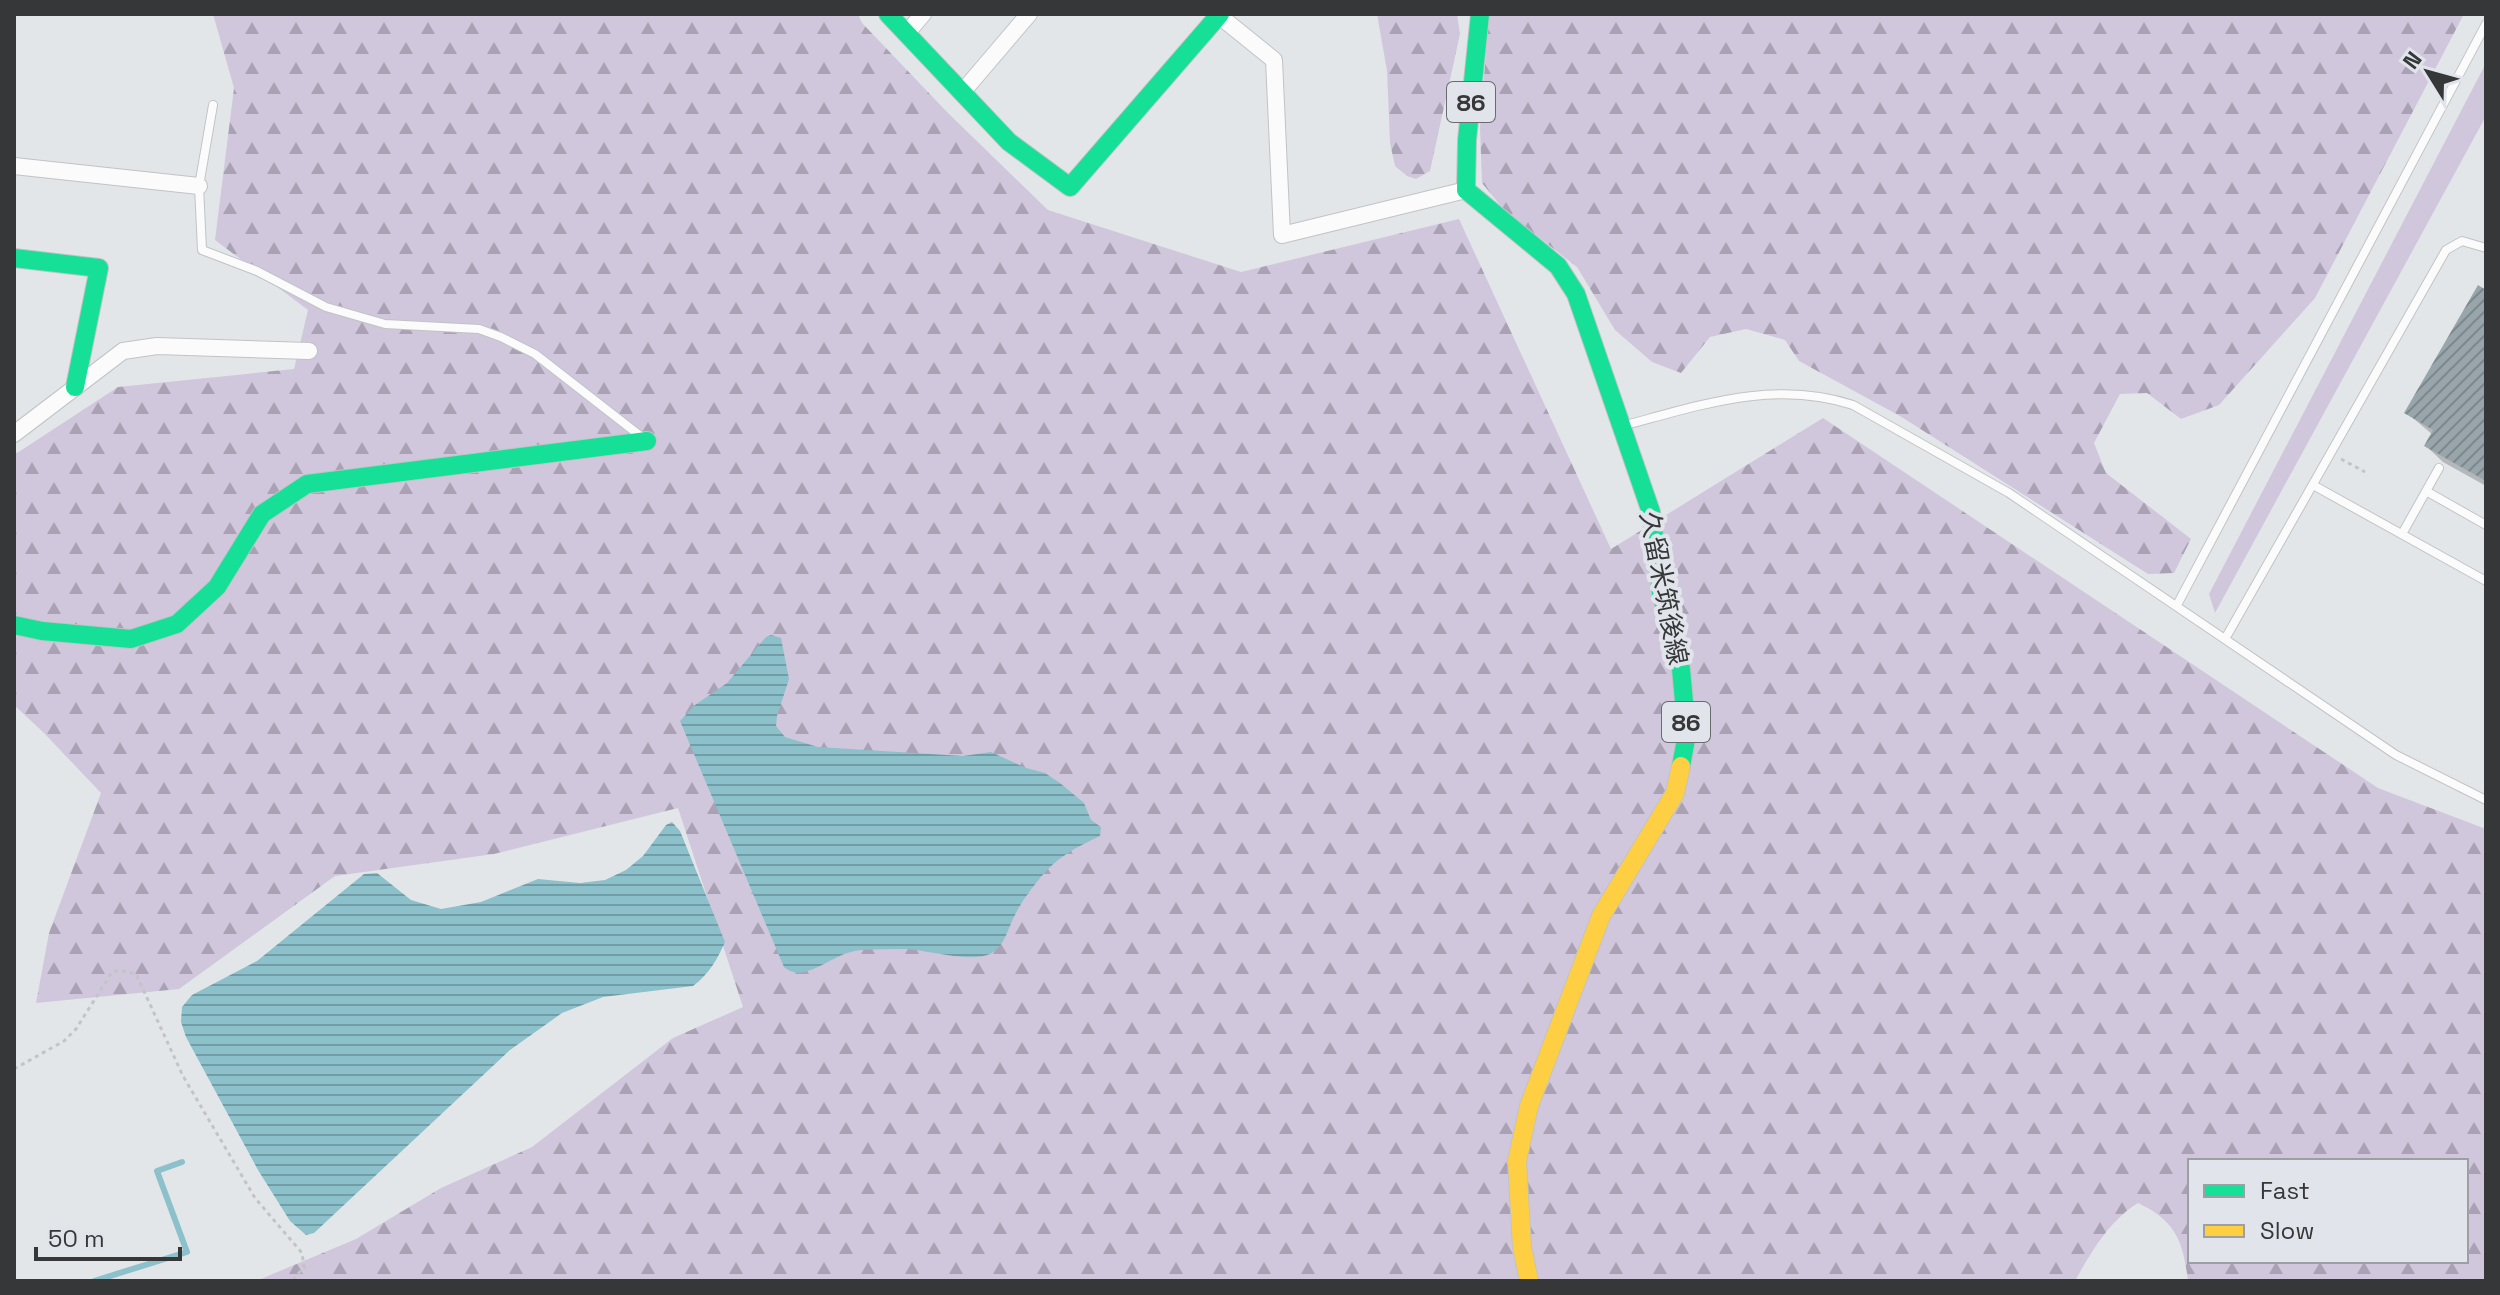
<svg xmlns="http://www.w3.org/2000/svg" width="2500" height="1295" viewBox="0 0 2500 1295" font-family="'Space Grotesk','Noto Sans JP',sans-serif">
	<defs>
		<pattern id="forest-firs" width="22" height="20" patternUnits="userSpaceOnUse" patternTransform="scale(2)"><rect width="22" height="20" fill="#d0c7dd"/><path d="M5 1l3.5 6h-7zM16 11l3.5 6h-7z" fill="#aaa2b4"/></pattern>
		<pattern id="water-rules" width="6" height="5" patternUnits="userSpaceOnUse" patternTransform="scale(2)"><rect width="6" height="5" fill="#8cc0ca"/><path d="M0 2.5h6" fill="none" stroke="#739da5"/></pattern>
		<pattern id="building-hatch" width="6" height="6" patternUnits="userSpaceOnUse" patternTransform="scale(2)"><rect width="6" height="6" fill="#98a5ab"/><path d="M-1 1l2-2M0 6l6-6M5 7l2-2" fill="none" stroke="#7d878c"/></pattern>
	</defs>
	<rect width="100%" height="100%" fill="#e3e6e9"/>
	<path fill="#d0c7dd" d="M2486,63v53l-271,497 -6,-19z"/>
	<path fill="url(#forest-firs)" fill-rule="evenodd" d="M213,14h645l4,9 86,90 100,97 193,62 218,-53 152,330 212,-131 555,370 108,41v452h-298c-5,-40 -12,-60 -50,-78 -28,17 -47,49 -63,78h-1819l100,-42 85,-51 91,-41 141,-109 70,-31 -65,-199 -184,46 -159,22 -156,113 -143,14 13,-70 52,-140 -57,-60 -30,-28v-250l104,-68 176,-18 14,-59 -93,-70 19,-152zM2190,1161h276v100h-276z
		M1377,14h80l3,20 -30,137 -14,8 -9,-3 -12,-10 -5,-23 -3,-72z
		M1489,14h975l-149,284 -96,107 -38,14 -34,-26 -27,1 -26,49 12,30 85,66 -17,34 -26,1 -248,-158 -101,-55 -14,-21 -39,-11 -36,8 -29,36 -29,-11 -37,-32 -38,-63 -72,-56 -23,-28 -2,-55z"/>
	<path fill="url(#water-rules)" d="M771,635l10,3 8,41 -12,37 -1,10 9,11 33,10 145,9 28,-4 35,16 19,5 15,10 24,20 7,17 10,7 -1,9c-24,11 -44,22 -60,42 -9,11 -18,23 -24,35 -8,14 -11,34 -26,41 -21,9 -62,-4 -85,-5 -14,0 -29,0 -43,1 -29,1 -57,36 -78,17l-104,-246 15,-16 32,-22 39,-46z
		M672,822l8,9 45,111c-8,18 -16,32 -32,44l-90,11 -41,16 -52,37 -196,183 -8,2 -16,-14 -32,-51 -72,-133 -5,-15 1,-15 10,-12 65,-34 107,-87 13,-1 34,27 30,9 40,-7 57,-23 42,4 25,-3 21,-10 17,-14 23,-31z"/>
	<path fill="#0003" d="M2486,292v194l-43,-24 -17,-16 7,-11 -26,-22z"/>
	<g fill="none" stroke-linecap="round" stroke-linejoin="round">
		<path stroke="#8cc0ca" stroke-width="6" d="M94,1281l93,-29 -30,-81 25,-9"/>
	</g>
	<path fill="url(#building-hatch)" d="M2478,285l8,5v191l-62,-35 9,-16 -29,-17z"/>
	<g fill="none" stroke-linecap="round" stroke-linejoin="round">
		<g stroke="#c1c3c5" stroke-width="10">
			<path id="lane" d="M213,105l-14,81 3,64 55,21 69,36 59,17 94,5 22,8 34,17 108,84
				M1626,425c75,-20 150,-46 227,-20l156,88 387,262 90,45
				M2313,485l173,96
				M2426,491l60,34
				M2402,534l37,-66
				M2177,605l309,-581
				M2225,639l221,-389 16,-9 24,7"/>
		</g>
		<g stroke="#c1c3c5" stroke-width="18">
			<path id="street" d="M1217,14l57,46 8,175 184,-45
				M906,34l17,-20
				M965,89l64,-75
				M14,166l185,20
				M14,434l109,-83 34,-5 152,5"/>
		</g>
		<g stroke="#c1c3c5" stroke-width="20">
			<path id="fast" d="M888,14l121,128 61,45 150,-173
				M1480,14l-13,126 -1,50 92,76 18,28 75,218 10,81 20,76 6,65 -6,32
				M14,258l85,10 -24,119
				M14,625l28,6 89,8 46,-15 40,-37 45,-73 45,-30 340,-43"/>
		</g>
		<g stroke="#c1c3c5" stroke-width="20">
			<path id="slow" d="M1529,1281l-7,-34 -5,-86 12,-55 72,-190 74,-123 6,-27"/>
		</g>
		<path stroke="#c4c4c6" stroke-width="3" stroke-dasharray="4 4" stroke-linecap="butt" d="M2341,459l24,13
			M14,1069l50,-28 12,-12 36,-57 8,-2 16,4 47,102 72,122 47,55 2,14 -12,14"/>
		<use href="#lane" stroke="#fbfbfc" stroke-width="8"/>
		<use href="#street" stroke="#fbfbfc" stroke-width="16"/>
		<use href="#fast" stroke="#16e098" stroke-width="18"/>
		<use href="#slow" stroke="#ffcf43" stroke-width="18"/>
	</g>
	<g text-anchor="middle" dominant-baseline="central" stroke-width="8" stroke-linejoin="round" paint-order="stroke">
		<g fill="#e1e5eb" stroke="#696b6e" stroke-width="2">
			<rect x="1447" y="82" width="48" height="40" rx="6"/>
			<rect x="1662" y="702" width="48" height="40" rx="6"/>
		</g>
		<g font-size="24" font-weight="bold" fill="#353739">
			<text x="1471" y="102">86</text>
			<text x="1686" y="722">86</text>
		</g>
		<g font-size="26" fill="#353739" stroke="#e1e5eb">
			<text transform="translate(1664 588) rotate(79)">久留米筑後線</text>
		</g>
	</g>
	<rect width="2500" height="1295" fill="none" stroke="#353739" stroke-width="32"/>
	<rect x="2188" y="1159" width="280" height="104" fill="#e1e5eb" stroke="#9c9fa4" stroke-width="2"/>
	<rect x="2204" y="1185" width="40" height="12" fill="#16e098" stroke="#9c9fa4" stroke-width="2"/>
	<text x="2260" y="1199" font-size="24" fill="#353739">Fast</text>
	<rect x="2204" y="1225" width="40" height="12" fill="#ffcf43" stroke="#9c9fa4" stroke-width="2"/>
	<text x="2260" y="1239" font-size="24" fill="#353739">Slow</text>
	<g transform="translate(2428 72) rotate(307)" stroke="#e1e5eb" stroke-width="6" paint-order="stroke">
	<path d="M0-6L14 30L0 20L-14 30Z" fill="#353739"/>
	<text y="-12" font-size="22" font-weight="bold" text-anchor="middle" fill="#353739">N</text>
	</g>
	<path d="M36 1247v12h144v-12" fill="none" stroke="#353739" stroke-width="4"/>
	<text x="48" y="1247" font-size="24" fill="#353739" stroke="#e1e5eb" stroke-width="6" paint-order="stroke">50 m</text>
</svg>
